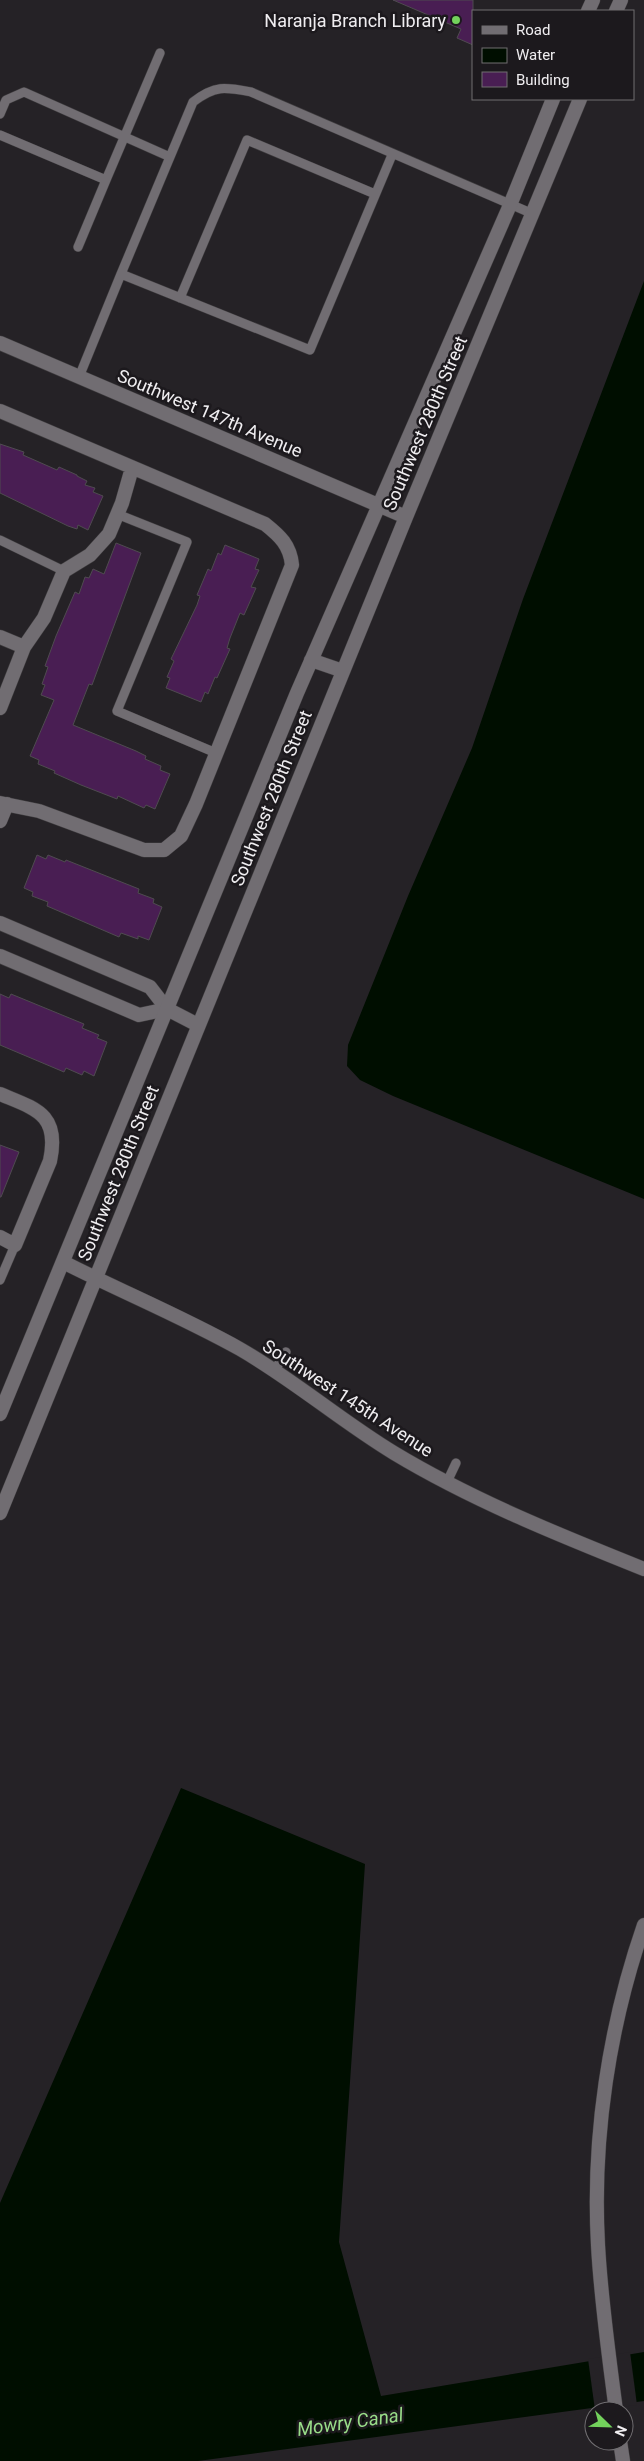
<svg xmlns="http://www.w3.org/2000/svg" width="644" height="2461" viewBox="0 0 644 2461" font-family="Roboto,sans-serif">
	<rect width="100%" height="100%" fill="#252226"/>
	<path fill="#000e00" d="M644,281v918l-251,-103 -33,-16 -13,-14 1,-21 60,-149 64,-148 51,-149z
		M181,1788l184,76 -26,378 42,154 263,-44v49l-446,60h-198v-258z"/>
	<path fill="#252226" d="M630,2352l7,53 -42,5 -7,-51z"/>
	<path fill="#491e53" stroke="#4f4b50" d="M393,0h80v45l-16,-7 4,-9z
		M0,444l24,8 -1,3 34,15 2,-3 18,8v1l10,5 -2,4 10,3 -2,4 10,4 -15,34 -10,-5 -1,4 -9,-3 -68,-33z
		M116,543l25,10 -49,132 -3,-1 -16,41 63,26 10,5 -1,3 16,7 -1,4 10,4 -15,35 -9,-4 -2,3 -26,-12 -1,3 -36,-14 -27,-12 1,-2 -17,-7 1,-4 -9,-4 24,-56 -13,-5 4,-10 -3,-1 6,-17 -3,-1 11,-30 19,-44 4,2 6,-17 4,1 4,-9 11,5z
		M225,545l34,14 -4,10 4,1 -8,17 5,1 -12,27 -4,-2 -10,25 -3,10 3,1 -13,29 -2,-1 -7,17 -3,-2 -4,10 -35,-14 4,-10 -3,-1 7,-16 -3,-2 26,-54 3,-9 -3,-1 11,-26 3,2 7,-18 3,2z
		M37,855l9,4 2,-4 17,7 1,-2 73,29 -1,4 16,6 -1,4 9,4 -13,33 -11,-4v3l-17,-6 -2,4 -72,-31 1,-4 -16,-6 1,-4 -9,-4z
		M0,994l9,4 2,-4 73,30 -2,4 17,7 -2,3 10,4 -13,34 -10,-5 -2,4 -16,-7 -2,4 -64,-27z
		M0,1145l19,7 -18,45h-1z"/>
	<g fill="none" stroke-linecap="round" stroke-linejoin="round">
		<g stroke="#403e40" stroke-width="10">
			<path id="service" d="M0,114l6,-14 18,-8 146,65
				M0,135l106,45 54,-127
				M78,247l28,-67
				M121,274l72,-172c22,-17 32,-15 58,-10l282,122
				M180,298l67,-158 128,54
				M79,377l42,-103 189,76 82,-195
				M117,514l70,28 -70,169 99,42
				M0,540l64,31
				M0,1280l15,-35
				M274,1371l12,-19
				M447,1482l9,-19"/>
		</g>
		<g stroke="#403e40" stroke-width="15">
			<path id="minor" d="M0,411l265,113c15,12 25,21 27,41l-96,239 -15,32 -17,14h-20l-105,-39 -39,-8
				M0,637l24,10
				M0,708l24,-61 20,-29 20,-47 26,-16 19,-21 13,-31 10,-35
				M0,821l7,-17
				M0,923l150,64 17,22 -28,6 -139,-59
				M0,1094c36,15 60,20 50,67l-35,84 -15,-8
				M616,2411c-7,-55 -15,-110 -18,-166 -6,-107 11,-219 46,-320
				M620,2441l3,20"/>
		</g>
		<g stroke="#403e40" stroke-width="15">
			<path id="tertiary" d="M588,11l5,-11
				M616,11l5,-11
				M0,343l406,174
				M311,660l32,11
				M167,1009l31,16
				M63,1262c59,30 120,55 177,87 54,31 101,72 154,104 78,47 165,82 250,116
				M0,1414l297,-721 213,-488 43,-106
				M0,1513l406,-996 174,-418"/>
		</g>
		<use href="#service" stroke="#716d72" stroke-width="9"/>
		<use href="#minor" stroke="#716d72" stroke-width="14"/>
		<use href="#tertiary" stroke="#716d72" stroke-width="14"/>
	</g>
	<circle fill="#73d25c" stroke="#1c191d" stroke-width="2" cx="456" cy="20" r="5"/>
	<g text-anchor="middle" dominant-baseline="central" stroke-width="5" stroke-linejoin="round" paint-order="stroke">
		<g font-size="18" fill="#efedf0" stroke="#1c191d" text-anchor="end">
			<text x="446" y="20">Naranja Branch Library</text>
		</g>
		<g font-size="18" fill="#efedf0" stroke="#1c191d">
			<text transform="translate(210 413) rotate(23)">Southwest 147th Avenue</text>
			<text transform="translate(425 423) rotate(-67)">Southwest 280th Street</text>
			<text transform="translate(271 798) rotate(-68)">Southwest 280th Street</text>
			<text transform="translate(118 1173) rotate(-68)">Southwest 280th Street</text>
			<text transform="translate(348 1398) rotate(33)">Southwest 145th Avenue</text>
		</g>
		<g font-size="19" font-style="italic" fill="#99dc89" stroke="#1c191d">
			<text transform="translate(350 2422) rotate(-8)">Mowry Canal</text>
		</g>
	</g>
	<rect x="472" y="10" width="162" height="90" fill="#1c191d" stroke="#706e71"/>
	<rect x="482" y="26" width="25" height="8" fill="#716d72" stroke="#706e71"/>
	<text x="516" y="35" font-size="15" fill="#efedf0">Road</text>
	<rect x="482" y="48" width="25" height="15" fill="#000e00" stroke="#706e71"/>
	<text x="516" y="60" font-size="15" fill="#efedf0">Water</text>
	<rect x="482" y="72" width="25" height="15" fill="#491e53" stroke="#706e71"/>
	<text x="516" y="85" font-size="15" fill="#efedf0">Building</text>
	<g transform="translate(609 2426) rotate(113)"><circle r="24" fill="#1c191d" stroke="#706e71"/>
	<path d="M0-4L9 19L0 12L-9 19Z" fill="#73d25c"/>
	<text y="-8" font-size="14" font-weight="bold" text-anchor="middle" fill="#efedf0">N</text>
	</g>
</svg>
